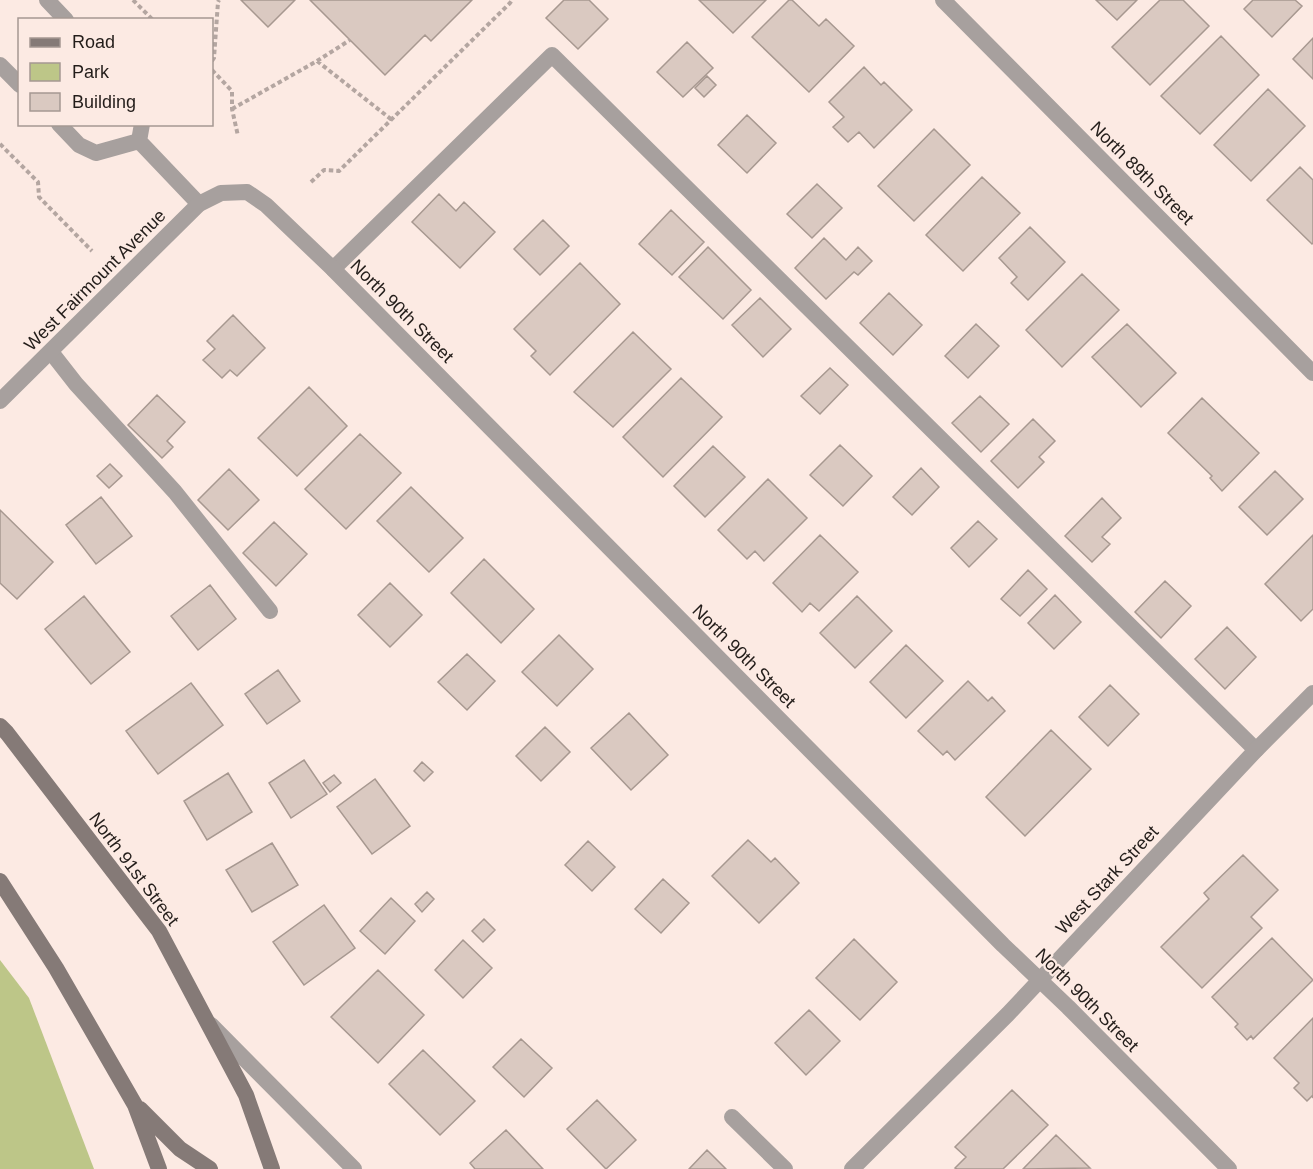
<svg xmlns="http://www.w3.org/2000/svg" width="1313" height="1169" viewBox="0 0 1313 1169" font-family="Helvetica,sans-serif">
	<rect width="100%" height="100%" fill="#fceae3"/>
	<path fill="#bdc688" d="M0,960l29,38 65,171h-94z"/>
	<path fill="#dac9c1" stroke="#a79890" stroke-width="1.5" d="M241,0h54l-27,27z
		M310,0h162l-41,41 -6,-6 -40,40z
		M564,0h25l19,19 -30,30 -32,-31z
		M699,0h67l-33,33z
		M789,0h3l27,26 7,-7 28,27 -45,46 -57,-55z
		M1096,0h41l-20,20z
		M1160,0h23l26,26 -59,59 -38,-38z
		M1253,0h42l7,6 -30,31 -28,-28z
		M1221,36l38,39 -59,59 -39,-38z
		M1313,38v41l-20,-20z
		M687,42l26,26 -30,29 -26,-25z
		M864,67l17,18 3,-3 28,28 -38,38 -15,-16 -11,10 -15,-15 11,-10 -15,-15z
		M707,76l9,9 -12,12 -9,-9z
		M1268,89l37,37 -54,55 -37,-36z
		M747,115l29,28 -29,30 -29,-28z
		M934,129l36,36 -56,56 -36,-35z
		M1300,167l13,13v63l-1,1 -45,-44z
		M982,177l38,36 -57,58 -37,-36z
		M817,184l25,24 -30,30 -25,-24z
		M439,194l17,17 8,-9 31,30 -35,36 -48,-46z
		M671,210l33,32 -32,33 -33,-31z
		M543,220l26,26 -29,29 -26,-26z
		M1030,227l35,35 -37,38 -17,-17 6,-6 -18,-19z
		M824,238l22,22 12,-13 14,14 -14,14 -4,-3 -28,27 -31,-31z
		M708,247l43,43 -28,29 -44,-42z
		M580,263l40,41 -70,71 -19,-19 5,-5 -22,-22z
		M1082,274l37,36 -57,57 -36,-37z
		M889,293l33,32 -29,30 -33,-32z
		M760,298l31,31 -28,28 -31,-32z
		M233,315l32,33 -28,28 -7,-6 -8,8 -19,-18 12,-11 -8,-8z
		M976,324l23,22 -31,32 -23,-22z
		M1127,324l49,49 -35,34 -49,-50z
		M633,332l38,37 -58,58 -39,-35z
		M830,368l18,17 -28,29 -19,-18z
		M681,378l41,39 -59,60 -40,-40z
		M309,387l38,39 -50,50 -39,-38z
		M157,395l28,27 -18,19 6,6 -11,11 -34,-33z
		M980,396l29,28 -28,28 -29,-29z
		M1202,398l57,55 -37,38 -12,-13 2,-2 -44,-43z
		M1033,419l22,22 -16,16 5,5 -26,26 -27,-27z
		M360,434l41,39 -55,56 -41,-40z
		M840,445l32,31 -29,30 -33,-31z
		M713,446l32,31 -40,40 -31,-31z
		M110,464l12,12 -13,12 -12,-12z
		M921,468l18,19 -27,28 -19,-18z
		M229,469l30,31 -31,30 -30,-30z
		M1275,471l28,28 -36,36 -28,-28z
		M768,479l39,39 -43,43 -9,-10 -8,8 -29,-29z
		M411,487l52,51 -34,34 -52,-51z
		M101,497l31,39 -36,28 -30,-39z
		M1102,498l19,20 -19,19 8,7 -18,18 -27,-26z
		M0,510l53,52 -36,37 -17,-16z
		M978,521l19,18 -28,28 -18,-19z
		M274,522l33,32 -31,32 -33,-33z
		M820,535l38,37 -39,39 -9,-8 -8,9 -29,-29z
		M1313,535v74l-12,12 -36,-37z
		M484,559l50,50 -33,34 -50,-50z
		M1028,570l19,19 -27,27 -19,-17z
		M1165,581l26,25 -30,32 -26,-26z
		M390,583l32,32 -32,32 -32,-32z
		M210,585l26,34 -38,31 -27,-34z
		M1055,595l26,27 -27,27 -26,-26z
		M84,596l46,56 -39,32 -46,-55z
		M857,596l35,35 -37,37 -35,-35z
		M1227,627l29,30 -31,32 -30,-30z
		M559,635l34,34 -36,37 -35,-34z
		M906,645l37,36 -37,37 -36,-36z
		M467,654l28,27 -28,29 -29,-28z
		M278,670l22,31 -33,23 -22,-30z
		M968,681l20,20 4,-4 13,14 -50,49 -8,-9 -4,4 -25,-24z
		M191,683l32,42 -65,49 -32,-43z
		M1110,685l29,29 -31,32 -29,-29z
		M629,713l39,42 -37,35 -40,-42z
		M545,727l25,25 -29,29 -25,-25z
		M1051,730l40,39 -66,67 -39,-39z
		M304,760l23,34 -36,24 -22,-35z
		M422,762l11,10 -9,9 -10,-10z
		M228,773l24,39 -45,28 -23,-39z
		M334,775l7,8 -11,9 -7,-9z
		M375,779l35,47 -38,28 -35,-47z
		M748,840l23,22 4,-4 24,25 -40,40 -47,-47z
		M588,841l27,26 -23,24 -27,-26z
		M272,843l26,42 -46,27 -26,-42z
		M1243,855l35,35 -27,27 11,11 -60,60 -41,-41 48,-48 -5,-6z
		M663,879l26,24 -28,30 -26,-24z
		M427,892l7,7 -12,13 -7,-8z
		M391,898l24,23 -30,33 -25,-23z
		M324,905l31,43 -51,37 -31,-43z
		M484,919l11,11 -12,12 -11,-11z
		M1272,938l41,42 -60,59 -2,-3 -4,4 -12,-13 3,-3 -26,-27z
		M854,939l43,43 -37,38 -44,-42z
		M463,940l29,28 -29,30 -28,-28z
		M378,970l46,45 -46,48 -47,-46z
		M809,1010l31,31 -34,34 -31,-32z
		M1313,1018v80l-1,-2 -5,5 -13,-13 5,-5 -25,-25z
		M521,1039l31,29 -28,29 -31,-30z
		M423,1050l52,51 -35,34 -51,-51z
		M1012,1090l36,35 -45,44h-46l-2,-1 11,-11 -11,-10z
		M597,1100l39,40 -30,29 -39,-40z
		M506,1130l37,39h-68l-5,-6z
		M1056,1135l34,33 -67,1z
		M707,1150l19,19h-37z"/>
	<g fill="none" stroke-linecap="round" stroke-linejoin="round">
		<path stroke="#b4a6a1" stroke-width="4" stroke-dasharray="4.5 3" stroke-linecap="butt" d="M133,0l20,20
			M212,61l2,-3 4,-56 1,-2
			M317,61l75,59
			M212,70l20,21v18l6,27
			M232,109l85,-48 33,-21
			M0,144l38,38 1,15 53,54
			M311,182l13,-12 15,1 171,-168 2,-3"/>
		<path stroke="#a7a09e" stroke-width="16" d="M47,0l19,20
			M0,65l20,20
			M59,124l20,21 17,8 43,-12
			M142,124l-3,17 60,63
			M333,269l219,-214 704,695
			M51,352l25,32 99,108 95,119
			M732,1117l53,52"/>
		<path stroke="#a7a09e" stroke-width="16" d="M943,0l370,373
			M0,401l199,-197 22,-11 26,-1 19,13 67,64 670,676 65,62 161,162
			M211,1025l143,144
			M852,1169l156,-155 248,-264 57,-57"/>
		<path stroke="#857a77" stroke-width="16" d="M0,726l7,7 152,198 87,164 26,74
			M0,881l56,87 79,137 24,64
			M140,1109l40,40 30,20"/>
	</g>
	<g text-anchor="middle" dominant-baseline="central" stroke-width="4.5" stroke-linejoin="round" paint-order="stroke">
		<g font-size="18" fill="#231d1a" stroke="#fceae3">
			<text transform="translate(1142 173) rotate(45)">North 89th Street</text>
			<text transform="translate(95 280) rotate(-45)">West Fairmount Avenue</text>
			<text transform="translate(402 311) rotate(45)">North 90th Street</text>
			<text transform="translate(744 656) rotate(45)">North 90th Street</text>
			<text transform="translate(134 869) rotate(53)">North 91st Street</text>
			<text transform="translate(1107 880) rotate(-47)">West Stark Street</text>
			<text transform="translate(1087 1000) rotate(45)">North 90th Street</text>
		</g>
	</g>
	<rect x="18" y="18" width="195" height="108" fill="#fceae3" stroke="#a59893" stroke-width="1.5"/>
	<rect x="30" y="38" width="30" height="9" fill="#857a77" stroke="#a59893" stroke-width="1.5"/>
	<text x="72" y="48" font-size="18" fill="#231d1a">Road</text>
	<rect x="30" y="63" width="30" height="18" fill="#bdc688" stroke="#a59893" stroke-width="1.5"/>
	<text x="72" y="78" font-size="18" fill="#231d1a">Park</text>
	<rect x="30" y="93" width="30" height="18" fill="#dac9c1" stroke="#a59893" stroke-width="1.5"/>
	<text x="72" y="108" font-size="18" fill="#231d1a">Building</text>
</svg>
